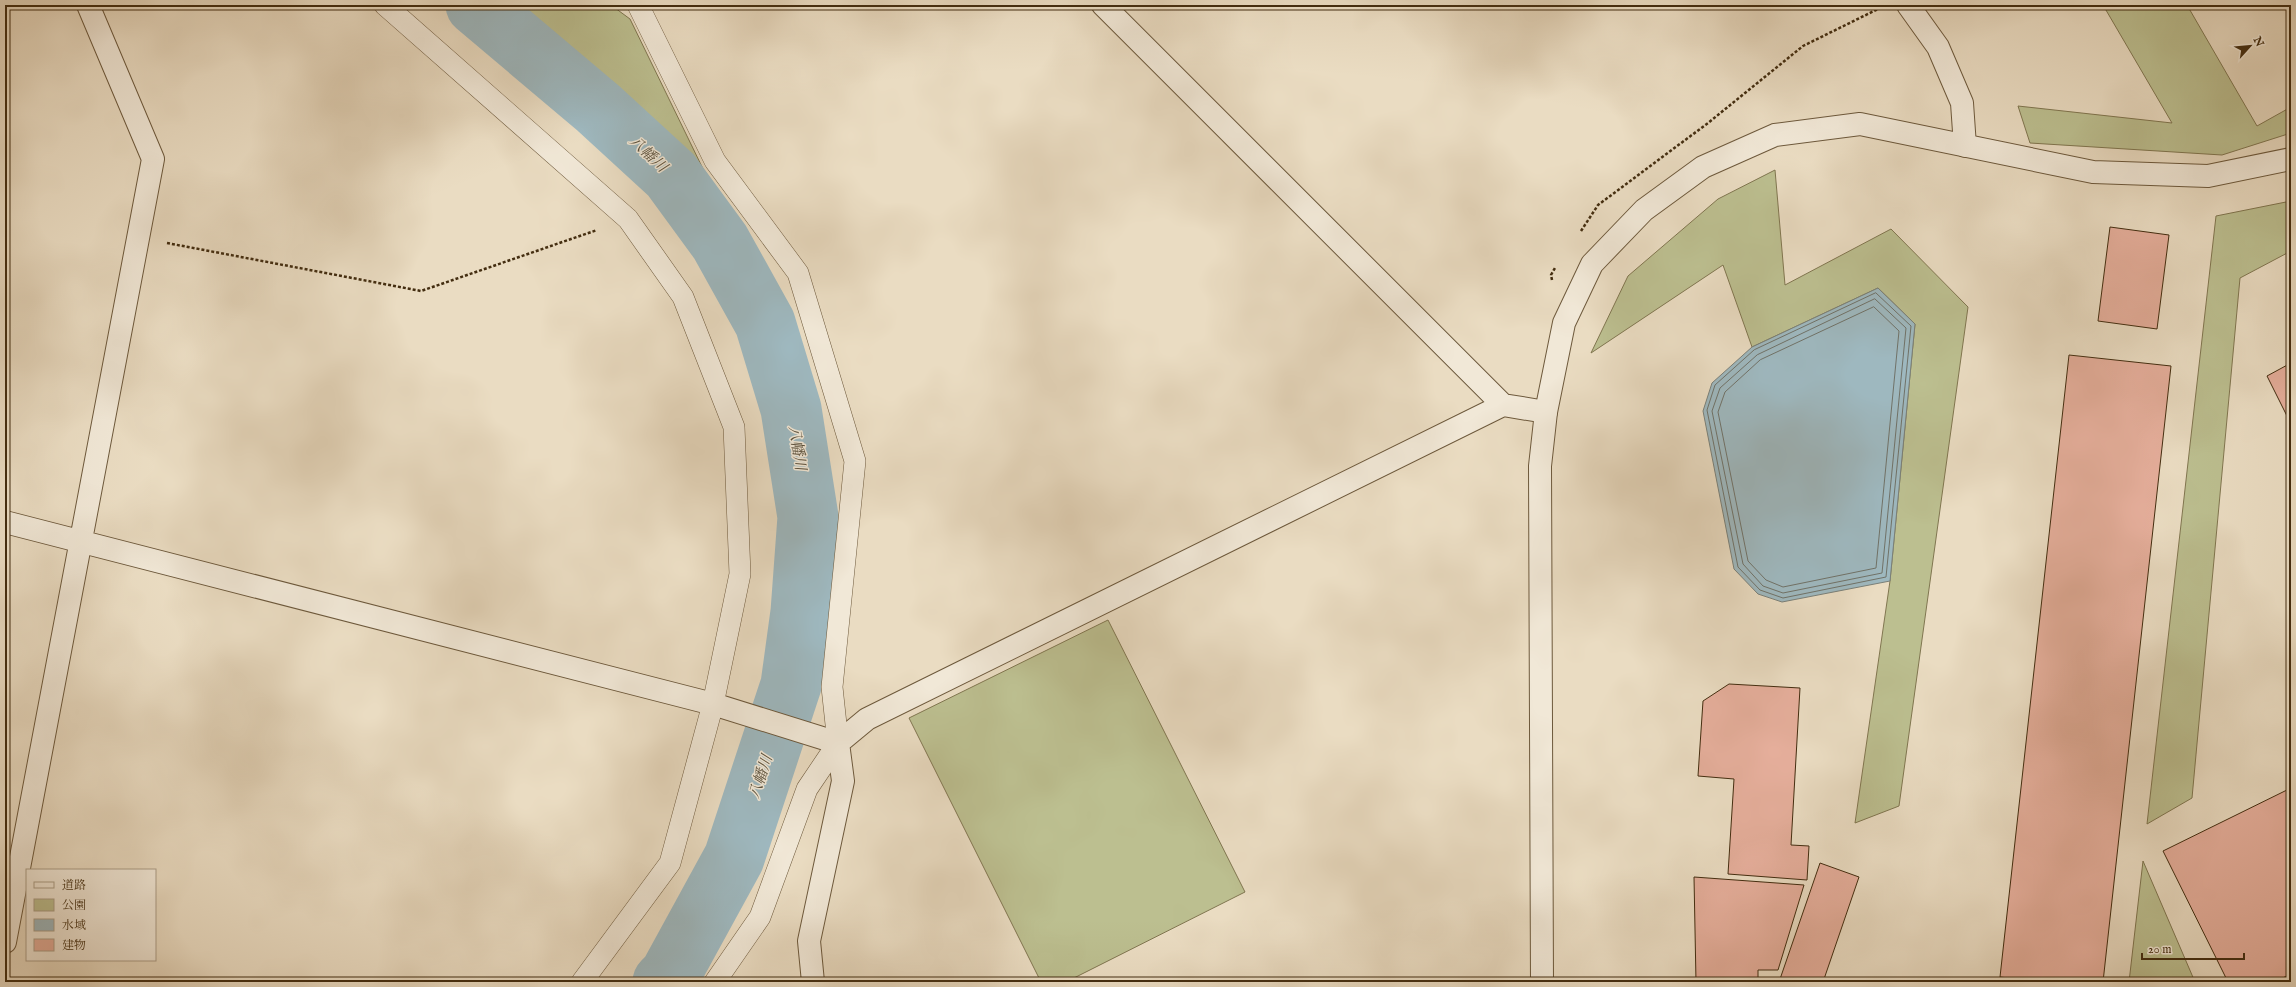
<svg xmlns="http://www.w3.org/2000/svg" width="2296" height="987" viewBox="0 0 2296 987" font-family="'IM FELL English','Noto Serif JP',serif">
	<rect width="100%" height="100%" fill="#eadcc2"/>
	<filter id="stains"><feTurbulence type="fractalNoise" baseFrequency=".005" numOctaves="4"/><feColorMatrix values="0 0 0 0 .2 0 0 0 0 .09 0 0 0 0 .02 0 0 0 .5 -.17"/></filter>
	<radialGradient id="worn" r=".72"><stop offset=".6" stop-color="#630" stop-opacity="0"/><stop offset="1" stop-color="#630" stop-opacity=".3"/></radialGradient>
	<path fill="#bcbf90" stroke="#807650" d="M514,5h97l19,14 76,156z
		M2103,5h84l70,121 34,-19v26l-69,22 -192,-12 -12,-37 154,17z
		M1775,170l10,115 106,-56 77,78 -69,499 -44,17 35,-242 25,-257 -37,-36 -126,59 -29,-82 -132,88 37,-77 90,-77z
		M2291,201v50l-51,27 -48,520 -45,26 69,-608z
		M1108,620l137,272 -179,90h-25l-132,-264z
		M2143,861l52,121h-66z"/>
	<path fill="#9eb8bf" stroke="#7a8079" d="M1878,288l37,36 -25,257 -108,21 -24,-8 -24,-25 -31,-158 9,-28 40,-36z"/>
	<g fill="none" stroke-linecap="round" stroke-linejoin="round">
		<path stroke="#707268" stroke-width="1" d="M1876,293l35,33 -25,251 -103,21 -23,-8 -22,-23 -31,-157 8,-25 39,-35z
			M1875,299l31,29 -24,245 -99,20 -20,-7 -20,-22 -31,-153 8,-23 37,-33z
			M1874,307l25,24 -23,237 -93,19 -17,-7 -18,-19 -30,-149 7,-20 35,-32z"/>
		<path stroke="#9eb8bf" stroke-width="61" d="M476,5l122,103 73,67 49,67 45,81 26,86 17,108 -7,95 -10,73 -57,173 -64,117 -7,7"/>
	</g>
	<path fill="#e5ae9b" stroke="#432d10" d="M2110,227l59,8 -12,94 -59,-8z
		M2069,355l102,11 -68,616h-62l-41,-5z
		M2291,363v61l-24,-48z
		M1729,684l71,4 -9,157 18,1 -2,34 -79,-6 6,-95 -36,-3 5,-75z
		M2291,788v186l-17,8h-46l-65,-131z
		M1820,863l39,14 -36,105h-44z
		M1694,877l110,8 -26,85h-20v12h-62z"/>
	<g fill="none" stroke-linecap="round" stroke-linejoin="round">
		<g stroke="#6d593c" stroke-width="22">
			<path id="service" d="M385,5l243,214 55,78 51,130 6,147 -27,130 -43,159 -88,119
				M638,5l77,156 83,112 57,188 -23,226 6,56 -31,46 -47,128 -45,65"/>
		</g>
		<g stroke="#6d593c" stroke-width="24">
			<path id="minor" d="M1103,5l400,400
				M1908,5l30,42 24,56 3,43
				M5,522l708,182 125,39
				M838,743l29,-24 636,-314 43,7
				M5,942l148,-783 -65,-154
				M813,982l-4,-41 34,-160 -5,-38"/>
		</g>
		<g stroke="#6d593c" stroke-width="24">
			<path id="tertiary" d="M1542,982l-2,-516 6,-54 18,-89 28,-59 52,-54 59,-43 72,-32 85,-11 233,48 115,4 83,-17"/>
		</g>
		<path stroke="#432d10" stroke-width="2.5" stroke-dasharray="3 2" stroke-linecap="butt" d="M1581,231l17,-26 110,-82 95,-77 77,-38
			M167,243l254,48 176,-61
			M1552,280l-1,-5 4,-7"/>
		<use href="#service" stroke="#f1e8d7" stroke-width="21"/>
		<use href="#minor" stroke="#f1e8d7" stroke-width="22"/>
		<use href="#tertiary" stroke="#f1e8d7" stroke-width="22"/>
	</g>
	<g text-anchor="middle" dominant-baseline="central" stroke-width="3" stroke-linejoin="round" paint-order="stroke">
		<g font-size="15" font-style="italic" fill="#5a503c" stroke="#f1e8d7">
			<text transform="translate(648 154) rotate(43)">八幡川</text>
			<text transform="translate(797 448) rotate(81)">八幡川</text>
			<text transform="translate(761 777) rotate(-72)">八幡川</text>
		</g>
	</g>
	<rect width="2296" height="987" fill="none" stroke="#eadcc2" stroke-width="20"/>
	<rect x="6" y="6" width="2284" height="975" fill="none" stroke="#432d10" stroke-width="2"/>
	<rect x="10" y="10" width="2276" height="967" fill="none" stroke="#432d10"/>
	<rect x="26" y="869" width="130" height="92" fill="#f1e8d7" stroke="#ab9d87"/>
	<rect x="34" y="882" width="20" height="6" fill="#f1e8d7" stroke="#ab9d87"/>
	<text x="62" y="889" font-size="12" fill="#432d10">道路</text>
	<rect x="34" y="899" width="20" height="12" fill="#bcbf90" stroke="#ab9d87"/>
	<text x="62" y="909" font-size="12" fill="#432d10">公園</text>
	<rect x="34" y="919" width="20" height="12" fill="#9eb8bf" stroke="#ab9d87"/>
	<text x="62" y="929" font-size="12" fill="#432d10">水域</text>
	<rect x="34" y="939" width="20" height="12" fill="#e5ae9b" stroke="#ab9d87"/>
	<text x="62" y="949" font-size="12" fill="#432d10">建物</text>
	<g transform="translate(2250 46) rotate(63)" stroke="#f1e8d7" stroke-width="3" paint-order="stroke">
	<path d="M0-3L7 15L0 10L-7 15Z" fill="#432d10"/>
	<text y="-6" font-size="11" font-weight="bold" text-anchor="middle" fill="#432d10">N</text>
	</g>
	<path d="M2142 953v6h102v-6" fill="none" stroke="#432d10" stroke-width="2"/>
	<text x="2148" y="953" font-size="12" fill="#432d10" stroke="#f1e8d7" stroke-width="3" paint-order="stroke">20 m</text>
	<rect width="100%" height="100%" filter="url(#stains)"/>
	<rect width="100%" height="100%" fill="url(#worn)"/>
</svg>
